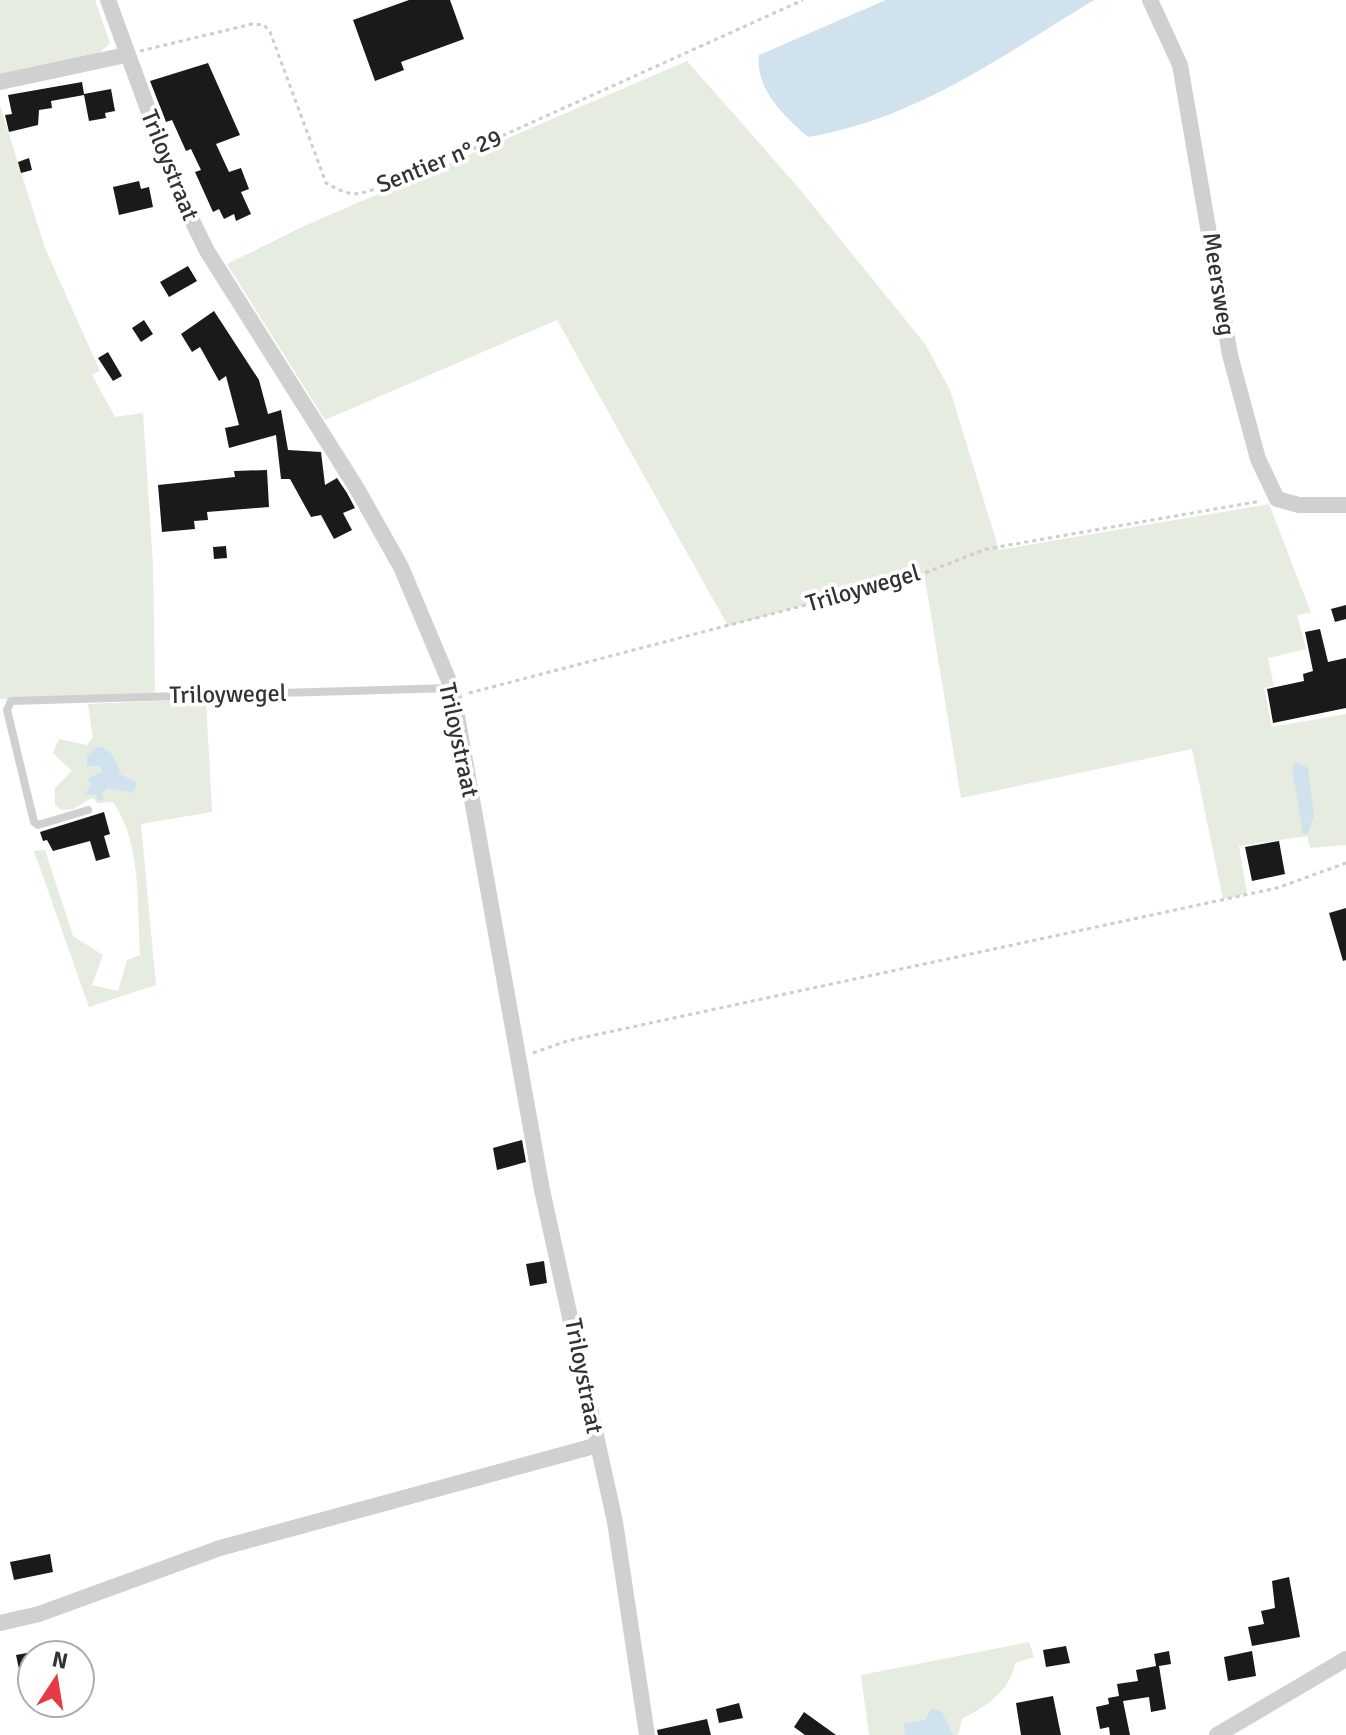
<svg xmlns="http://www.w3.org/2000/svg" width="1346" height="1735" viewBox="0 0 1346 1735" font-family="Signika,sans-serif">
	<rect width="100%" height="100%" fill="#fff"/>
	<path fill="#e6ecdf" d="M0,0h95l15,43 -15,14 -95,17z
		M687,61l110,125 128,158 25,46 49,160 270,-46 42,109 -14,2 9,34 -38,9 6,28 -10,2 8,39 74,-13v131l-36,3 -3,-12 -68,10 8,48 -24,5 -31,-150 -231,49 -37,-225 -196,53 -171,-306 -232,100 -98,-156 77,-38z
		M0,106l45,142 55,123 -8,4 23,42 28,-4 10,152 2,128 -155,6z
		M206,699l6,113 -71,12 15,161 -67,22 -55,-156 11,-1 28,86 30,19 -11,30 26,6 9,-31 13,-5c-3,-49 2,-112 -27,-153l-15,1 -6,-5 -19,11 -12,1 -6,-5v-17l17,-17 -19,-18 6,-14 28,6 6,-7 -5,-34z
		M1029,1642l5,15 -19,6c-5,29 -29,43 -53,56l-4,16h-89l-8,-60z"/>
	<path fill="#cfe2ee" d="M886,0h208c-94,57 -176,118 -286,137 -23,-21 -53,-47 -49,-82z
		M96,747c16,0 20,15 25,28l16,7 -4,11 -25,-5 -6,5 1,6 -5,2 -2,-7 -12,1 7,-10 -3,-7 14,-6 -2,-6h-13v-10z
		M1296,762l12,6 6,48 -6,17 -5,1 -11,-66z
		M932,1708l10,4 11,23h-48l-1,-11 21,-4z"/>
	<path fill="#1a1a1a" d="M409,0h41l14,39 -63,23 3,8 -29,11 -22,-61z
		M208,63l32,72 -24,9 13,28 12,-4 8,21 -8,3 10,22 -15,7 -2,-7 -10,5 -5,-10 -6,3 -18,-40 6,-2 -10,-21 -5,2 -14,-31 -6,2 -16,-41z
		M82,82l2,12 27,-5 4,22 -10,2 1,5 -17,3 -5,-26 -33,6 1,7 -13,2 -1,15 -29,7 -4,-17 7,-1 -4,-19z
		M29,158l3,12 -11,3 -3,-11z
		M139,181l2,8 8,-2 4,20 -34,8 -6,-28z
		M188,266l9,15 -28,16 -9,-15z
		M214,311l45,69 9,34 13,-4 7,40 33,2 4,33 12,-7 10,15 8,15 -12,5 9,17 -18,9 -13,-24 -10,2 -21,-38h-9l-5,-44 -47,13 -4,-20 14,-3 -13,-49 -7,5 -19,-34 -8,5 -11,-18z
		M144,320l9,14 -12,8 -9,-14z
		M108,352l14,24 -9,5 -15,-23z
		M267,470l2,37 -62,5 1,8 -14,1 1,8 -33,3 -4,-47 77,-8 -1,-6z
		M226,546l1,12 -13,1 -1,-12z
		M1346,605v14l-11,3 -4,-13z
		M1320,629l8,33 18,-4v50l-73,15 -6,-34 37,-8 -1,-7 10,-3 -8,-39z
		M104,812l6,22 -6,2 6,21 -14,4 -6,-20 -37,10 -6,-11 -4,1 -3,-9z
		M1279,841l6,33 -33,7 -7,-34z
		M1346,908v52l-3,1 -14,-48z
		M522,1140l4,22 -29,8 -4,-22z
		M544,1261l3,22 -17,3 -4,-22z
		M50,1554l3,18 -39,8 -4,-18z
		M1289,1577l11,60 -48,9 -4,-19 16,-3 -3,-13 14,-3 -3,-27z
		M1066,1646l4,17 -24,4 -3,-17z
		M1169,1651l2,13 -12,2 7,43 -15,3 -2,-15 -26,4 7,34h-20l-1,-8 -9,2 -4,-22 13,-3 -1,-6 11,-2 -2,-12 21,-3 -2,-11 20,-4 -2,-12z
		M1252,1651l4,25 -28,5 -4,-24z
		M32,1652v14l-13,3 -3,-14z
		M1053,1696l8,39h-40l-5,-32z
		M739,1703l4,15 -24,5 -3,-14z
		M804,1712l32,23h-31l-11,-8z
		M707,1719l4,16h-53l-1,-5z"/>
	<g fill="none" stroke-linecap="round" stroke-linejoin="round">
		<path stroke="#cdcdcd" stroke-width="3" stroke-dasharray="4 4" stroke-linecap="butt" d="M140,51l112,-27 12,1 6,7 56,151c11,6 23,13 36,10 39,-10 70,-39 111,-44l330,-149
			M469,693l448,-117 69,-27 275,-48
			M533,1053l34,-12 710,-153 69,-25"/>
		<path stroke="#d0d0d0" stroke-width="8" d="M88,810l-50,15 -4,-3 -27,-112 4,-9 440,-13"/>
		<path stroke="#d0d0d0" stroke-width="16" d="M108,0l71,194 28,57 149,236 45,80 51,121 90,502 73,332 32,213
			M1150,0l30,65 50,290 28,104 19,40 22,6h47
			M0,82l126,-27
			M0,1623l39,-9 181,-66 378,-103
			M1217,1735l129,-76"/>
	</g>
	<g text-anchor="middle" dominant-baseline="central" stroke-width="8" stroke-linejoin="round" paint-order="stroke">
		<g font-size="24" fill="#333" stroke="#fff">
			<text transform="translate(439 161) rotate(-22)">Sentier n° 29</text>
			<text transform="translate(170 165) rotate(68)">Triloystraat</text>
			<text transform="translate(1219 284) rotate(81)">Meersweg</text>
			<text transform="translate(863 588) rotate(-16)">Triloywegel</text>
			<text transform="translate(228 694) rotate(-1)">Triloywegel</text>
			<text transform="translate(459 740) rotate(78)">Triloystraat</text>
			<text transform="translate(584 1376) rotate(79)">Triloystraat</text>
		</g>
	</g>
	<g transform="translate(56 1679) rotate(12)"><circle r="38" fill="#ffffff" stroke="#adadad" stroke-width="2"/>
	<path d="M0-6L14 30L0 20L-14 30Z" fill="#e63946"/>
	<text y="-12" font-size="22" font-weight="bold" text-anchor="middle" fill="#333333">N</text>
	</g>
</svg>
